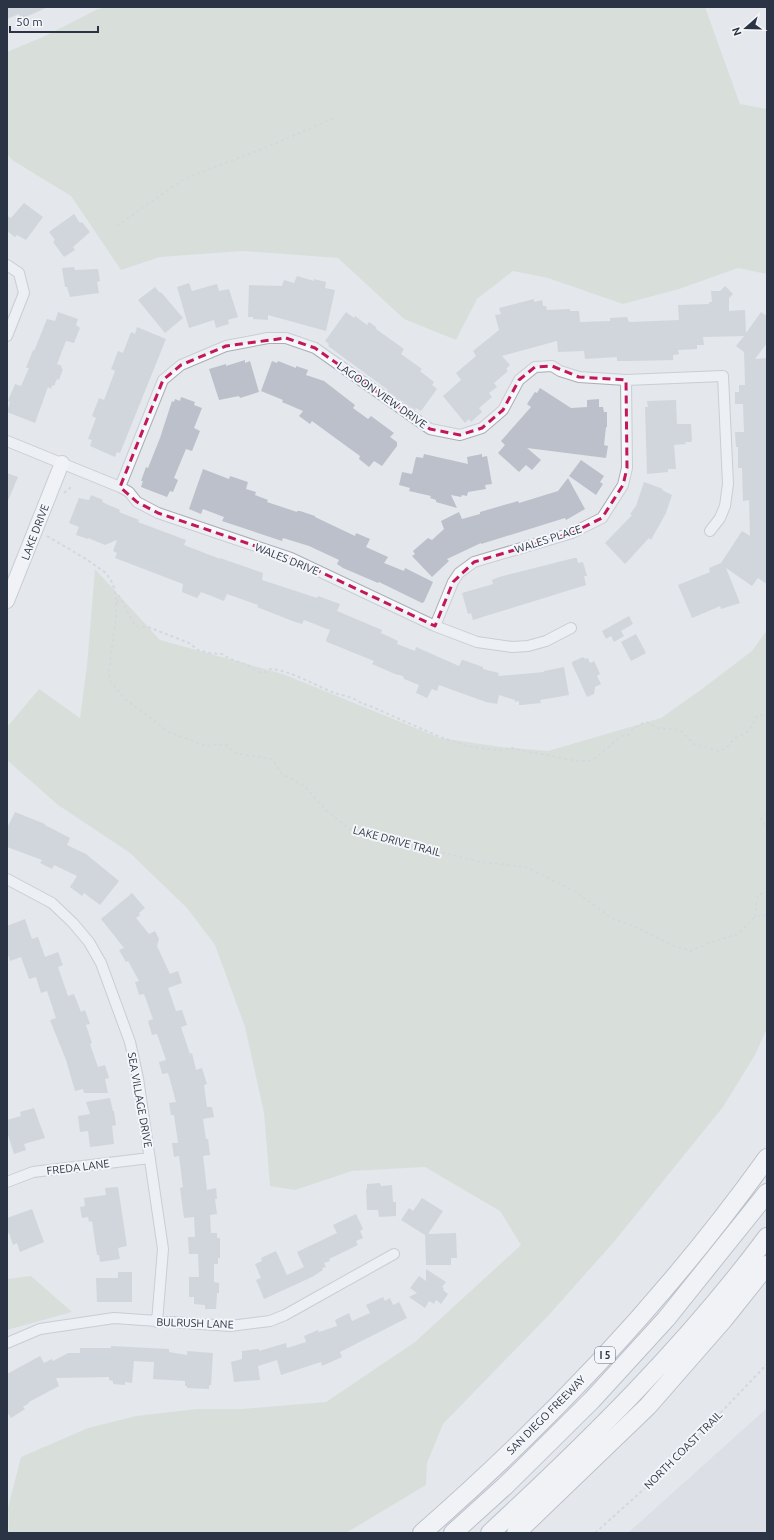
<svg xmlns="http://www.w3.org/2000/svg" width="774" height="1540" viewBox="0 0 774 1540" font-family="Ubuntu,sans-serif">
	<rect width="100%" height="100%" fill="#e4e7ec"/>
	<path fill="#d2d6de" d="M767,1408v125h-139z"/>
	<path fill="#c9d6c5" d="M107,7h598l35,97 27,5v165l-29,-6 -59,21 -56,15 -75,-26 -35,-7 -36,28 -21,41 -52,-21 -66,-61 -95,-7 -83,6 -39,13 -50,-74 -59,-36 -5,-6v-102l38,-16 53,-27z
		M95,569l65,71 123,34 157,64 61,9 47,4 113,-33 41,-29 50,-38 15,-21v398l-12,27 -32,52 -110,136 -66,74 -104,107 -16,39 -1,22 -80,48h-337l-1,-25 13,-51 67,-29 48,-12 60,-7h46l84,-7 89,-60 106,-97 -21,-34 -75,-44 -73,4 -57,19 -25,-4 -6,-73 -19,-86 -30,-82 -28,-37 -57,-55 -72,-48 -50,-44 -1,-34 32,-38 41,29 7,-53z
		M31,1276l41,36 -65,18v-51z"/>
	<path fill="#bbc0ca" d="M7,7h41l-27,12 -2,-5 -12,5z
		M24,203l19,14 -17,23 -9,-5 -2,2 -8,-6v-15l4,2z
		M74,214l6,9 2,-1 8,10 -17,15 2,3 -11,7 -11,-15 2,-2 -6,-8z
		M74,267l1,3 23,-1 2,12 -3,1 2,11 -29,4 -3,-10h-2l-3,-19z
		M297,276l17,5v-2l12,3 -1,6 10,2 -9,41 -58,-16v5l-15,-1v-2h-5l1,-32 33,1 2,-6 10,3z
		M189,283l3,8 25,-7 2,7 10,-2 9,28 -10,3 1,4 -13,4 -2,-8 -25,8 -12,-41z
		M725,286l8,8 -4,4v13l16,-1 1,23 15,-21 6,4v27l-12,16 12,-1v226l-9,-6 -6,8 -26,-18 14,35 -19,6 -1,-3 -2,1 -26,11 -14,-33 32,-13 -1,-4 12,-5 21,-32 8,5 -1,-36 -6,1 -1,-33h-4v-21h-2l-1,-15h9l-1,-28h-8v-12h4v-7h6l-1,-33 -8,-6 8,-10 -41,1 1,8h-7v4l-19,1 1,4 -6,1v5l-43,1h-13v-4l-32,2 -1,-8 -26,1 -1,-11 -55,15 8,9 -4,4 2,2 -14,12 3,4 -8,6 3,4 -13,11 3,4 -11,10 -2,-3 -4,4 -22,-27 18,-16 -5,-7 20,-17 -3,-5 26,-21 -4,-15 6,-1 -2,-6 35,-9v3l8,-2 1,6h3l1,4 23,-1v2h9l1,11 30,-1v-3l17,-1 2,5 50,-2 -1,-15 31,-1v-2h3l-1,-11h9z
		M155,287l5,6 1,-1 22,26 -18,15 -27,-33z
		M58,312l20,7 -2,6 4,3 -6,15 -8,-2 -9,23 5,2 -1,2 2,1 -4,11 -2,-1 -3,7 -2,-1 -1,4 -3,-2 -13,36 -28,-11 3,-10 -2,-1 7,-17 6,2 8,-18h-3l7,-18 1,1 13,-32 8,2z
		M346,312l8,6 1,-2 12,9 2,-3 7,5v2l28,20 -3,5 21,15 -2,2 14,11 -2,3 5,4 -16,22 -5,-3 -1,2 -16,-11 -12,-8 1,-1 -60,-44 1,-2 -4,-3z
		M137,327l29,12 -46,114 -3,-1 -2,5 -25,-11 2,-6 -4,-1 8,-21 -4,-2 7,-18 5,2 11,-29 -4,-2 7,-18 5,2 8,-21 4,2z
		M245,360v3l5,-2 9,31 -19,6 -1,-2 -20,4 -10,-31 17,-5v2z
		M272,361l5,2 1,-2 18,7v-2l12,4 -2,5 18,6 31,24 -2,3 15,11 3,-3 23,17 -4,4 7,5v4l-15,20 -8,-5 -5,6 -10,-8 1,-3 -22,-16 -26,-19 -2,3 -11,-8 4,-5 -21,-9 1,-2 -22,-9z
		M540,388l31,20 16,-1v-7l12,-1v8h4l1,5h3v15h-1l-2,18 4,1 -2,12 -79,-10 14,12 -9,10 -6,-5 -7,7 -21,-19 7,-8 -4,-4 30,-34 -4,-3 8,-12 2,1z
		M181,397l14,5 -1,3 8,3 -8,20 6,3 -8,20 -6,-2 -12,29 4,2 -5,12 -3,-1 -3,6 -26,-10 2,-6h-2l5,-14 2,1 12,-30 12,-37 2,1 1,-3 5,2z
		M676,400l1,24h14l1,16 -1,2h-6l1,2 -12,1 2,24h-8v3l-21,2 -2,-67h3l-1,-6z
		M424,454l44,10 -1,-7 15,-3v3l5,-1 5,28 -7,1 1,4 -18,3 -1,4 -5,-1 -1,2 -10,-2 6,13 -21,-6v-2l-6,-2 1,-2 -22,-5 1,-3 -11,-3 3,-13 10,2 4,-17 7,1z
		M581,460l23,16 -4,6 3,2 -7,11 -27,-19z
		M203,469l26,10 1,-3 18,6 -2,7 10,3 -1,3 13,5 -1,2 30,10v-1h3l15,5v1l40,19 1,-3 14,6 -4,8 22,10 -4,6 20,8 1,-3 28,14 -9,20 -2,1 -43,-21 -1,1 -35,-15 -6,-4 2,-4 -30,-14 -26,-8 -1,3 -60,-20 2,-4 -21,-8 -2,5 -12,-5z
		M7,473l11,4 -11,26z
		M568,478l17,31 -19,11 -1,-2 -84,26v-1l-34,16 2,2 -17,16 -20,-21 3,-2 -2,-3 15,-13 4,2 12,-11 -3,-8 18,-9 3,7 18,-5v-2l38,-11 1,2 39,-12z
		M644,482l19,7 -1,1 10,5 -6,18 -15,27 -2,-2 -24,26 -20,-21 27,-28 -2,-1 6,-8z
		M91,495l12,5 -1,2 18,8 -1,2 20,8 -1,2 48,18 -2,5 36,14v-1l43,15 -1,7 55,18 1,-2 22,8 -3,7 45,19 -1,3 17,8 -1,3 18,7 1,-4 43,19 3,-6h1l20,7v2l16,4 -1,3 46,-4v-1l20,-4 5,28 -29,5 1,3 -20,2h-2v-4l-4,1v-2l-16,-5 -2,9 -11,-2 -47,-17 -2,6 -5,-2 -5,9 -11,-5 3,-8 -15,-6 -1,-3 -8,-2 -23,-10 2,-3 -47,-19 -1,-2 4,-10 -26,-10 -2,4 -7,-2 -38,-15 1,-2 -31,-11 -3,7 -23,-9 -4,6 -15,-6 1,-8 -68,-26 2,-5 -4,-2 4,-11 -12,5 -17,-7v1l-12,-4 3,-8 -10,-4 10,-25 10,2z
		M574,558h3l1,5 5,-1 4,14h-3l2,9 -113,35 -2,-7 -3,1 -6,-21 31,-9 -1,-4 7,-3z
		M629,616l4,8 -12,7 3,5 -10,6 -3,-6 -5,3 -4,-8z
		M636,634l10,19 -15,8 -10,-19z
		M583,657l2,2 3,-1 2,5 4,-2 6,13 -3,2 4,8 -6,3 -1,7 -7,3 -15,-33v-2z
		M15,812l30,12v1l25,13 -3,7 19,9 33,27 -19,24 -16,-12 -2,3 -12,-9 7,-11 -23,-11 -2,4 -12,-6 2,-3 -35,-13v-19z
		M132,893l13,15 -6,5 1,2 -4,3 13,16 6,-3 4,8 -2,7 13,28 8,-3 4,12 -14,5 8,23 6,-1 5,15 -6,2 9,27 2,-1 4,17 6,-2 5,16 -3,1 3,22h5l2,10 -11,2 3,20h2l2,16 -7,1 4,34 9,-2 1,11h-2l2,15 -7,1 1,18h6v5h3v20h-2v6h-4v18l5,1v10h-2l-1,16h-11v-4l-11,-1v-7h-5v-20h10l-1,-23h-9l-1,-17h7l-1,-20 -10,1 -4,-30 3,-1 -4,-31 -5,1 -2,-14h6l-4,-28h-3l-2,-12 7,-1 -8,-29 -6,1 -3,-12 7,-2 -9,-26 -5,1 -4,-14 5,-2 -9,-25 -5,1 -4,-13 4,-1 -11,-20 -2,1 -7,-12 5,-2 -23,-29z
		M25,919l7,20 6,-2 7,20 13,-5 5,13 -5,2 10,29 6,-2 7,18 4,-2 5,14 -4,1 6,18 -2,1 8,23 7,-2 4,13 -4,1 3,14h-24l-1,-4 -8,2 -9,-31 -16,-40 6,-2 -9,-27 -6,2 -5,-16 -7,2 -8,-22 -11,4 -3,-10v-25z
		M110,1098l3,13h1l2,14 -4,1 2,18 -24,3 -2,-16 -8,1 -2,-16 12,-2 -4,-12z
		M34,1108l11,30 -21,6 2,6 -12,4 -7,-22v-12l14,-4 -1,-4z
		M380,1183l1,3 11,-1 1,17h3v14l-17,1 -1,-7h-11l-1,-21h1v-5z
		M118,1187l9,59 -9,2 2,11 -20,3 -1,-7h-2l-5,-34 -3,1 -1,-5 -6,1 -2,-11 5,-1 -1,-8 22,-3 -1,-7z
		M422,1198l21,13 -15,23 28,-1 1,25h-6v7h-25l-1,-30 -24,-15 8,-12 4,3z
		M32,1209l12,33 -24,10 -3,-9 -4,2 -4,-12h-2v-15z
		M356,1214l7,15 -3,2 3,7 -7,3 2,4 -29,14 1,2 -6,2 2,4 -4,1 1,2 -11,7 -48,22 -8,-19 5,-2 -6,-14 7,-3 -1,-3 15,-7 11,24 17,-8 -7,-15 40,-19 -4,-8z
		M426,1269l20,13 -4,5 2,1 -1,2 5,4 -7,10 -5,-4 -2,4 -5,-3 -4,7 -16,-11 8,-4 -7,-5 9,-12 7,5z
		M118,1272h14v30h-35l-1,-24h22z
		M383,1297l2,4 5,-3 3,7 6,-3 8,16 -67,34 2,5 -20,9 -1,-4 -40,13 -4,-15 -19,6 2,14 -26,2 -3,-20 11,-3v-8l17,-2v2l27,-8 1,5 19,-6 -2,-6 14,-6 1,2 18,-6 -2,-6 14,-7 3,8 18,-8 -4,-8z
		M111,1346l58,3v3l18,3v-4l26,2 -2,32h-2v4l-22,-1v-2h-2v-5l-32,-2 1,-17 -20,-1 -2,22 -7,-1v3l-12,-1v-3l-4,-1v-3l-53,1 3,8 -30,16v1l-6,4 2,2 -14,9 -4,-6v-38l33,-18 4,7 8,-4 1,2 15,-8h12v-5h31z"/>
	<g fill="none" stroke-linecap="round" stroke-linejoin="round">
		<g stroke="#a9aeb7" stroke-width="12">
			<path id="street" d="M7,265l12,8 5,20 -17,43
				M7,441l113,46 9,5 8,10 21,11 133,45 144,68 42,16 35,5 16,-1 18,-5 25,-13
				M120,487l43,-107 18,-15 45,-19 42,-8h18l29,10 115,81 30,6 22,-7 21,-18 16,-30 16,-13 17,-1 8,5 19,6 47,3 97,-4 5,108 -3,22 -5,12 -10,13
				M435,626l18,-44 6,-9 15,-11 98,-29 30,-15 21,-33 4,-17 -1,-88
				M7,879l45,24 21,20 16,19 12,21 29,79 8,36 25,171 -6,73
				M7,1182l26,-10 117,-14
				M7,1343l33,-14 74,-11 116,8 40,-5 15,-6 109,-61"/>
		</g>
		<g stroke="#a9aeb7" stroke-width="16">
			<path id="secondary" d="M7,601l55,-138"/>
		</g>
		<g stroke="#8b94a3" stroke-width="20">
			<path id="highway" d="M422,1533c128,-112 246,-237 345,-375
				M453,1533l52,-47 87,-86 74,-81 101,-126
				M490,1533c99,-92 196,-187 277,-296
				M516,1533l132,-127 76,-87 43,-54"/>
		</g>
		<path stroke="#c2c5cb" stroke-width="2" stroke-dasharray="3 3" stroke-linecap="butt" d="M117,226l67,-47 83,-32 67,-29
			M64,493l6,-5 -3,-2
			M47,536l39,23 20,14 7,11 3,14v19l-7,53 1,11 15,18 44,33 37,14 19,-2 10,9 37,6 10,15 22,12 22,24 23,19 34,9 98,24 45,5 50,25 36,26 28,11 32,16 19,6 18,-8 29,-9 17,-17 12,-2
			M117,603l2,-7 15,28 5,3h9l13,5 28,11 9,7 11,3 13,1 8,5 17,6 11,7h8l4,-3c22,2 42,15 62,23 7,3 17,4 24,8 5,3 7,4 14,6l70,31 27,9 21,3 17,1 7,-2 15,4 10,1 39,8h13l8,-4 24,-21 7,-1 6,-7 12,-6 12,6 22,2 14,14 25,7 6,-2 10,-11 9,-4 5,-4 9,-15 9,1
			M767,814l-6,5 6,9
			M755,917l1,-12 2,-10 9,-3
			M595,1533l78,-70 94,-99"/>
		<use href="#street" stroke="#f7f8fa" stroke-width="10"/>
		<use href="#secondary" stroke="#fff" stroke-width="14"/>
		<use href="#highway" stroke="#fff" stroke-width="18"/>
	</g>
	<path d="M0 0H774V1540H0ZM286,338l29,10 115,81 30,6 22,-7 21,-18 16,-30 16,-13 17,-1 27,11 47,3 1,88 -4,17 -21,33 -30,15 -98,29 -21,20 -18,44 -144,-68 -133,-45 -21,-11 -17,-15 43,-107 18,-15 45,-19z" fill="#e4e7ec" fill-opacity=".55" fill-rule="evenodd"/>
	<path fill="none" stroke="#c2185b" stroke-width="3" stroke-dasharray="8 5" stroke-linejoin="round" d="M286,338l29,10 115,81 30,6 22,-7 21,-18 16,-30 16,-13 17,-1 27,11 47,3 1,88 -4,17 -21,33 -30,15 -98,29 -21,20 -18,44 -144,-68 -133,-45 -21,-11 -17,-15 43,-107 18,-15 45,-19z"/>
	<g text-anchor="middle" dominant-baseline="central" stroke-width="4" stroke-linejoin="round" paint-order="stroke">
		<rect fill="#f4f6f9" stroke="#676e7b" stroke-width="1" x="595" y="1347" width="20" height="16" rx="3"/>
		<g font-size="10" font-weight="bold" fill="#2b3445">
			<text x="605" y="1355">I 5</text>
		</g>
		<g font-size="11" fill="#2b3445" stroke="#f4f6f9">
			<text transform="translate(382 395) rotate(35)">LAGOON VIEW DRIVE</text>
			<text transform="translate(35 532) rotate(-69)">LAKE DRIVE</text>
			<text transform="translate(548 539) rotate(-18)">WALES PLACE</text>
			<text transform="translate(287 559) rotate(22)">WALES DRIVE</text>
			<text transform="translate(397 841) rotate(15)">LAKE DRIVE TRAIL</text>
			<text transform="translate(140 1100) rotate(80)">SEA VILLAGE DRIVE</text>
			<text transform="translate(78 1167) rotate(-7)">FREDA LANE</text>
			<text transform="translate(195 1323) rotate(2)">BULRUSH LANE</text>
			<text transform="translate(546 1415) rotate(-45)">SAN DIEGO FREEWAY</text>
			<text transform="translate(683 1450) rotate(-45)">NORTH COAST TRAIL</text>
		</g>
	</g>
	<rect width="774" height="1540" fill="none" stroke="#2b3445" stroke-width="16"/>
	<g transform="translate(746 28) rotate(250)" stroke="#f4f6f9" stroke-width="3" paint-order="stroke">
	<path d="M0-3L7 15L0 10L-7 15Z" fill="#2b3445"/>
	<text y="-6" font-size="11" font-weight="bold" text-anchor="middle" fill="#2b3445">N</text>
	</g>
	<path d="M10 26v6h88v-6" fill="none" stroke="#2b3445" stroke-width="2"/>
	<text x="16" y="26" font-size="12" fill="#2b3445" stroke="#f4f6f9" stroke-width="3" paint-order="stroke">50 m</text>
</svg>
